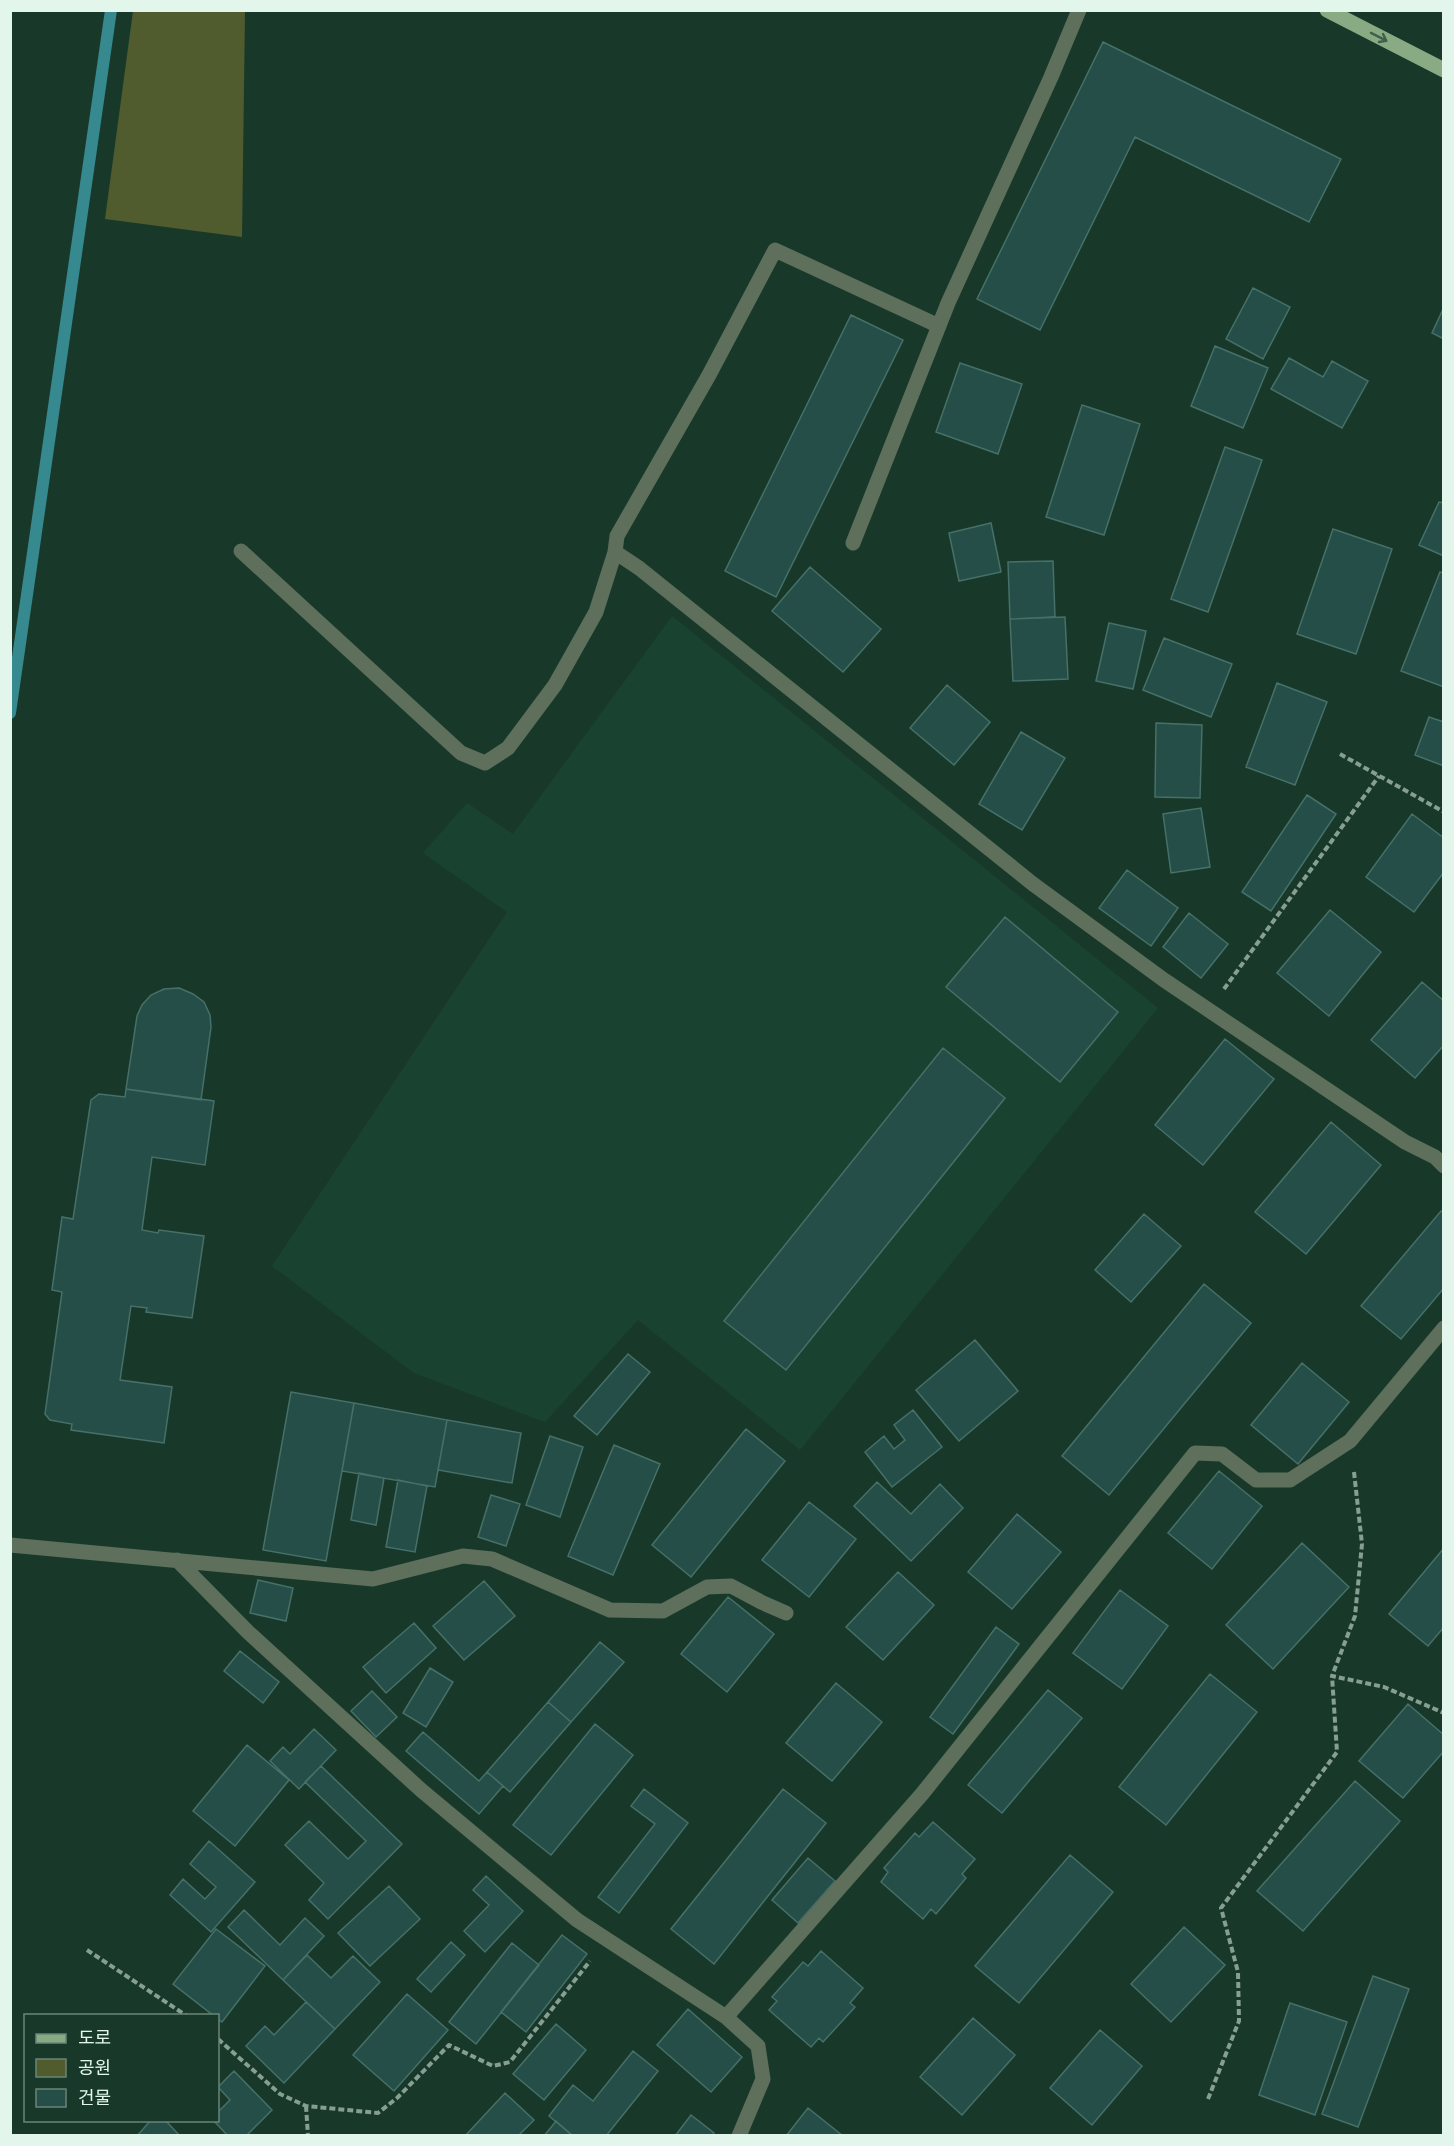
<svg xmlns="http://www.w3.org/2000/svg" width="1454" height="2146" viewBox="0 0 1454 2146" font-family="'Asap Condensed','Noto Sans KR',sans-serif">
	<rect width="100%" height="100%" fill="#18392a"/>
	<path fill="#194330" d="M672,616l486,392 -358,442 -162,-130 -93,102 -131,-49 -142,-107 235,-354 -84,-59 44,-50 46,31z"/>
	<path fill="#505c2e" d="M133,11h112l-3,226 -137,-18z"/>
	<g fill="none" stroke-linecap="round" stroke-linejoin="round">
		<path stroke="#36898f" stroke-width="12" d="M10,713l101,-703"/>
	</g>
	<path fill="#244e47" stroke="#467068" stroke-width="1.5" d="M1103,42l238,117 -32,63 -174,-85 -95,193 -63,-31z
		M1253,288l37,19 -27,52 -37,-20z
		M1444,307v32l-12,-6z
		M851,315l52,25 -127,257 -51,-26z
		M1215,346l53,22 -25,60 -52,-22z
		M1289,358l34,19 9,-16 36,20 -26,47 -71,-39z
		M960,363l62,21 -24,70 -62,-22z
		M1082,405l58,19 -36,111 -58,-18z
		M1225,447l37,13 -54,152 -37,-13z
		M1439,502l5,1v53l-25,-11z
		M991,523l10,49 -42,9 -10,-48z
		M1333,529l59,20 -36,105 -59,-20z
		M1053,561l2,56 -45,2 -2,-57z
		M810,567l71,62 -38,43 -71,-61z
		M1440,572l4,1v114l-43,-16z
		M1065,617l3,62 -55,2 -3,-62z
		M1109,623l37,8 -13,58 -37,-8z
		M1164,638l68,26 -21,53 -68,-27z
		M1277,683l50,19 -32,83 -49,-18z
		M947,685l43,37 -36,43 -44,-37z
		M1429,717l15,5v44l-29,-11z
		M1156,723l46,2 -2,73 -45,-1z
		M1021,732l44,26 -43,72 -43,-26z
		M1307,795l29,19 -65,97 -29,-19z
		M1201,808l9,59 -39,6 -8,-59z
		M1412,814l32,24v34l-30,40 -48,-35z
		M1127,870l51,38 -27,38 -52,-38z
		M1330,910l51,42 -52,64 -52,-43z
		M1189,913l39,31 -27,34 -38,-31z
		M1005,917l113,95 -58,70 -114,-95z
		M1422,982l22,19v44l-29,33 -44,-38z
		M179,988l14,6 11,8 6,13 1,12 -10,73 -75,-11 11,-73 5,-11 9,-10 13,-6z
		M1225,1039l49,40 -71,86 -48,-40z
		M943,1048l62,50 -219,272 -62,-49z
		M126,1089l88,12 -9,64 -53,-8 -10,73 16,3 1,-3 45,6 -12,82 -46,-6 1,-4 -16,-2 -11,74 52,7 -8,56 -93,-13 1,-6 -22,-4 -5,-6 17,-122 -10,-2 10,-73 11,2 18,-119 8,-6 26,3z
		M1331,1122l50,43 -75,89 -51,-42z
		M1441,1211l3,1v76l-43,51 -40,-33z
		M1144,1214l37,32 -50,56 -36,-32z
		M1204,1284l47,39 -142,172 -47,-39z
		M975,1340l43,51 -59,50 -43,-51z
		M628,1354l22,18 -53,63 -23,-19z
		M1302,1363l47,39 -51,62 -47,-39z
		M291,1392l63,11 -28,158 -63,-11z
		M354,1403l93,17 -12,67 -93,-16z
		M913,1410l29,37 -50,40 -27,-35 19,-16 10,13 11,-9 -11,-15z
		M447,1420l74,13 -9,50 -74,-13z
		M746,1429l39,32 -94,116 -39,-32z
		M550,1436l33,11 -23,70 -34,-12z
		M614,1445l46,19 -47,111 -45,-19z
		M1219,1471l43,35 -50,63 -44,-36z
		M359,1473l25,5 -8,47 -25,-5z
		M398,1480l29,6 -12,66 -29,-5z
		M877,1482l34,32 29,-30 23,24 -52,53 -57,-55z
		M491,1495l29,9 -14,42 -28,-9z
		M809,1502l47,37 -47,58 -47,-37z
		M1017,1514l44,38 -49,57 -44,-37z
		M1302,1543l47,44 -76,82 -47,-44z
		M1444,1548v79l-16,19 -39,-32z
		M898,1572l36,33 -51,55 -37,-33z
		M258,1580l35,8 -7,33 -36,-8z
		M484,1581l31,35 -51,44 -31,-34z
		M1120,1590l48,36 -46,63 -49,-36z
		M728,1597l46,37 -47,58 -46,-38z
		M414,1623l22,25 -50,45 -23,-26z
		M996,1627l23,17 -66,90 -23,-17z
		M600,1642l24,20 -53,60 -23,-20z
		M240,1651l39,31 -16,21 -39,-32z
		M430,1668l23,14 -27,45 -23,-14z
		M1210,1674l47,38 -91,113 -47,-38z
		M836,1683l46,39 -50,59 -46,-38z
		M1048,1690l34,28 -80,95 -34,-28z
		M372,1691l25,26 -21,20 -25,-26z
		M548,1702l23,20 -61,70 -23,-20z
		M1408,1704l36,31v16l-41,47 -44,-37z
		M595,1724l38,31 -82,100 -38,-30z
		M314,1729l22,21 -37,39 -29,-28 13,-14 7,7z
		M423,1732l56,49 8,-9 16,14 -24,28 -73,-63z
		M247,1745l42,35 -54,66 -42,-35z
		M321,1766l81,78 -74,75 -19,-19 15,-17 -39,-38 24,-24 39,38 18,-18 -61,-59z
		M1355,1781l45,40 -97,110 -46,-40z
		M644,1789l44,34 -69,90 -21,-16 57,-73 -24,-18z
		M783,1789l43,34 -112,141 -43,-35z
		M933,1822l42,37 -13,15 4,4 -30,36 -5,-5 -8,10 -42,-37 7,-10 -4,-4 31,-35 4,4z
		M209,1841l46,41 -44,50 -41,-37 13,-16 22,20 11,-12 -26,-23z
		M1070,1855l43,37 -94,111 -44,-37z
		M808,1858l27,23 -37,42 -26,-23z
		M486,1876l37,35 -38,41 -21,-21 25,-26 -16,-15z
		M389,1886l31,33 -50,47 -32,-33z
		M244,1910l36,35 25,-27 19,18 -41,44 -55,-53z
		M1184,1927l41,38 -54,57 -40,-38z
		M216,1929l49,37 -43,56 -4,-3v-3h-4l-41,-32z
		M562,1935l25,19 -61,78 -25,-20z
		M451,1942l14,13 -34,37 -14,-13z
		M512,1943l27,22 -63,79 -27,-22z
		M821,1951l42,37 -13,15 5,4 -32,35 -4,-4 -8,9 -42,-37 8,-9 -5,-4 31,-35 5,4z
		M307,1955l24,23 22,-22 27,26 -45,47 -52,-49z
		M1373,1976l36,13 -51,138 -36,-13z
		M407,1994l41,36 -54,61 -41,-36z
		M306,2002l29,27 -51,54 -38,-37 19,-20 9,9z
		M1290,2003l57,19 -32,93 -56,-20z
		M688,2009l54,48 -31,35 -54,-47z
		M973,2018l42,37 -53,60 -42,-38z
		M556,2024l30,26 -42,50 -31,-26z
		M1100,2030l42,36 -50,59 -42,-37z
		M633,2051l25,20 -52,65h-33l-24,-20 24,-31 20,16z
		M234,2071l38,39 -26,26h-18l-15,-16h5v-8l12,-12 -12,-13z
		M505,2093l29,27 -16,16h-53z
		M808,2108l35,28h-57z
		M691,2115l23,18 -2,3h-37z
		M151,2120h14l15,16h-43z
		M556,2121l17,15h-29z"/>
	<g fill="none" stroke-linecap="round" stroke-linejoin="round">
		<path stroke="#869f92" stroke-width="4" stroke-dasharray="6 3" stroke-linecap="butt" d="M1340,754l104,58
			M1224,989l155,-213
			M1354,1472l8,72 -7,72 -23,60 52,11 60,26
			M87,1950l100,66
			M218,2039l62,55 26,12 72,7 19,-15 52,-53 44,21 17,-4 80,-101
			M1208,2099l31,-78 -1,-49 -17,-64 116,-156 -5,-76
			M306,2106l2,30"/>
		<path stroke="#5e6f5b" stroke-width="15" d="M939,326l-164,-76 -66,125 -92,161 -2,16 24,16 394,316 131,96 241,162 30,15 9,9
			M853,543l95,-240 103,-226 28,-67
			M241,551l220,202 24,10 23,-15 47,-63 41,-73 19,-60
			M10,1545l363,34 90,-23 29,3 118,51 53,1 44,-24 24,-1 30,16 25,11
			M177,1560l71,72 173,158 156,130 149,97 32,29 5,33 -24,57
			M726,2017l196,-223 273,-341 27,1 34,26h34l60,-39 94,-113"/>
		<path stroke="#88ab83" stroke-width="15" d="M1327,10l117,60"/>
	</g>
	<defs><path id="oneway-shaft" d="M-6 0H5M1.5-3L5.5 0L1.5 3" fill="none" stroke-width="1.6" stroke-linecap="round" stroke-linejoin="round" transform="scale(1.5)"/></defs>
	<use stroke="#3f6149" href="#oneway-shaft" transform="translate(1379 37) rotate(27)"/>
	<rect width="1454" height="2146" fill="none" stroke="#e3f6eb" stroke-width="24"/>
	<rect x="24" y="2014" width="195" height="108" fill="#18392a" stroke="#698577" stroke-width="1.5"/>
	<rect x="36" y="2034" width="30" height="9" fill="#88ab83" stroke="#698577" stroke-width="1.5"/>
	<text x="78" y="2044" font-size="18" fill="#e3f6eb">도로</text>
	<rect x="36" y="2059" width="30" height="18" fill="#505c2e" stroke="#698577" stroke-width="1.5"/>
	<text x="78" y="2074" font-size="18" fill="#e3f6eb">공원</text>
	<rect x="36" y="2089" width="30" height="18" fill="#244e47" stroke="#698577" stroke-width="1.5"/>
	<text x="78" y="2104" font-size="18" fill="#e3f6eb">건물</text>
</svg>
